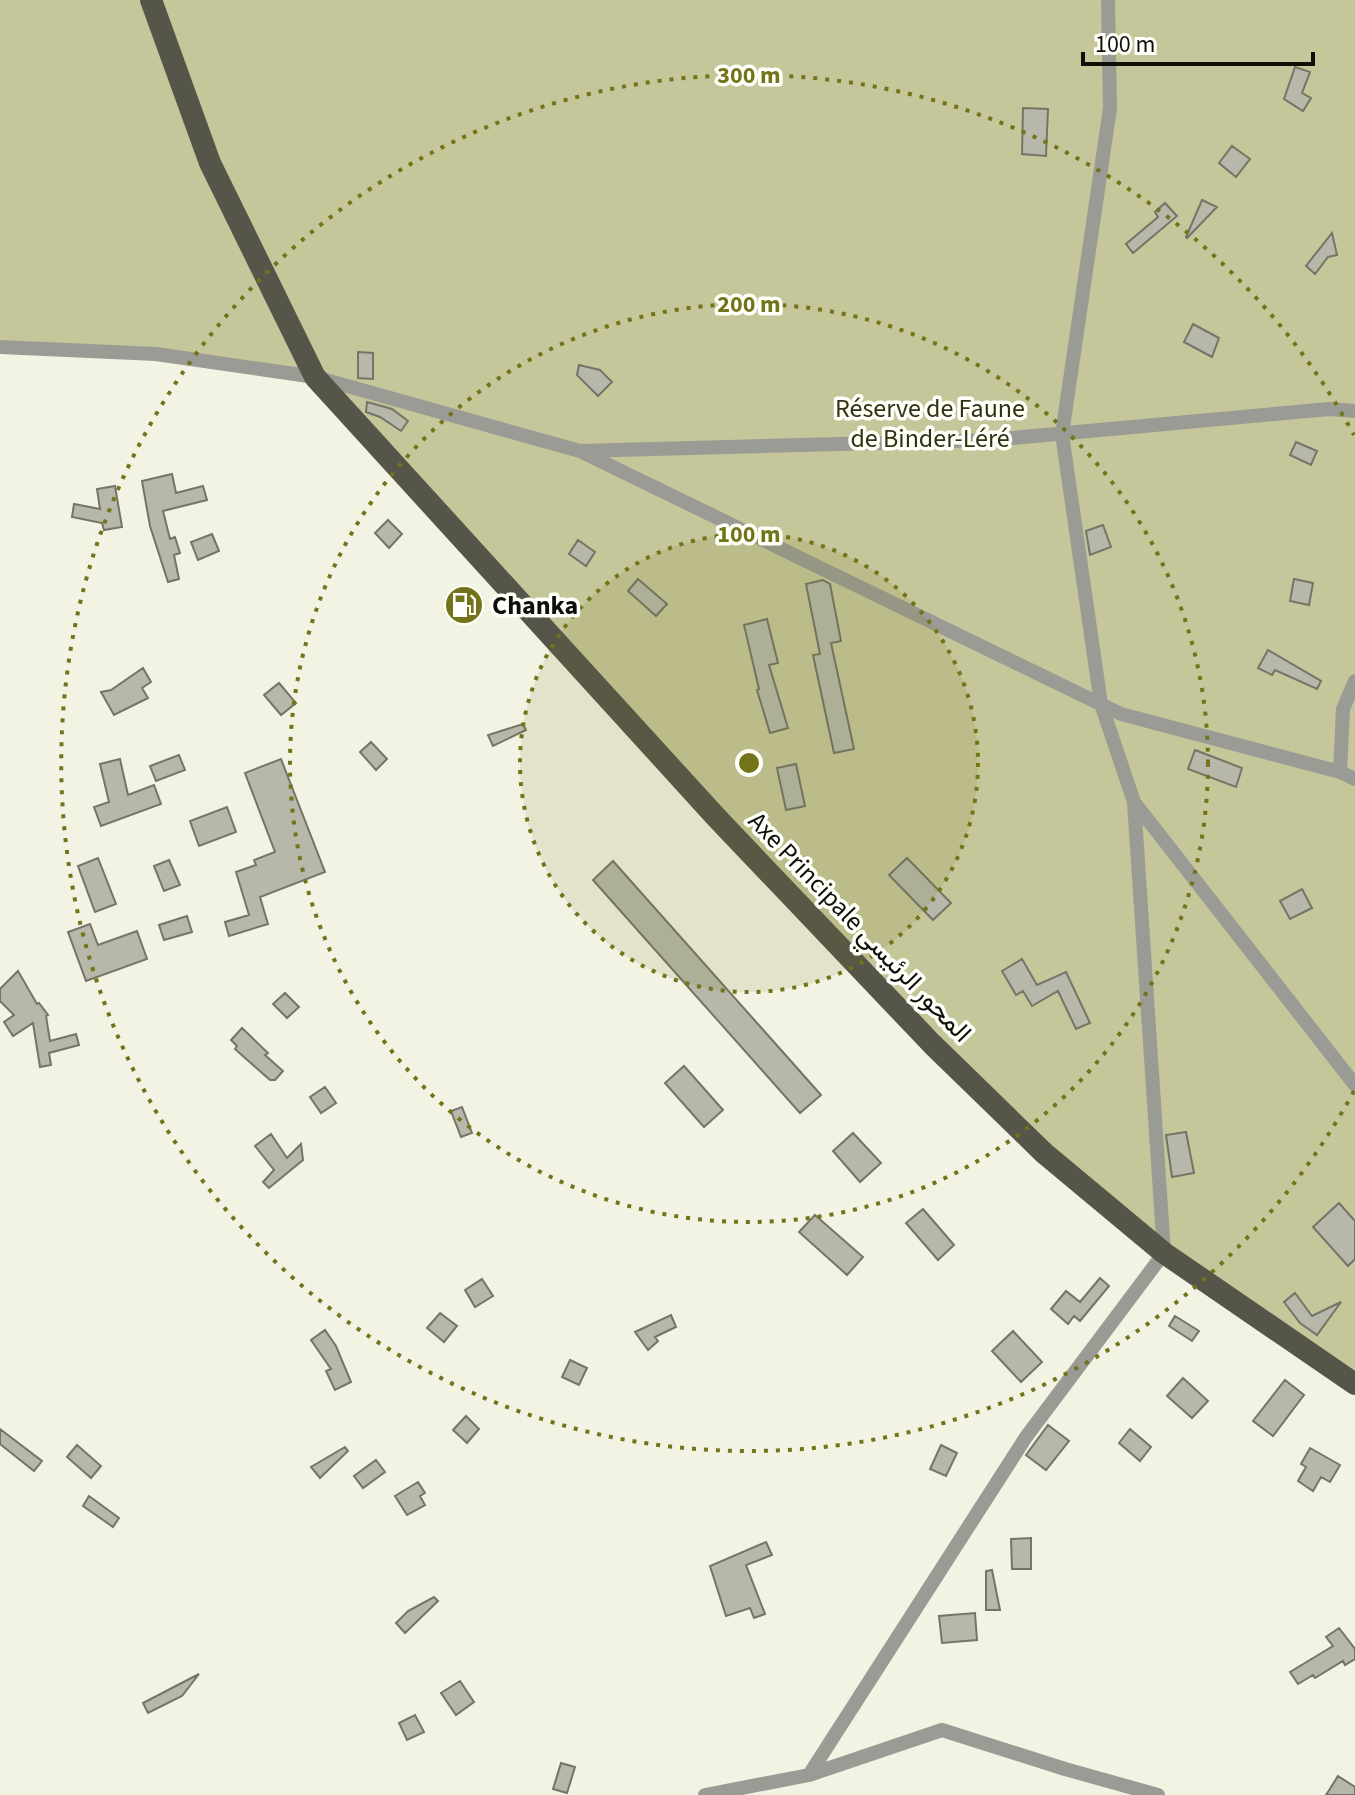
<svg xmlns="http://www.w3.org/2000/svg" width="1355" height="1795" viewBox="0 0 1355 1795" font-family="'Source Sans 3',Vazirmatn,sans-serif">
	<rect width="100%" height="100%" fill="#f2f3e3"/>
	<path fill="#c5c699" d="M0,0h1355v1384l-311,-231 -729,-776 -166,-24 -149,-6z"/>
	<path fill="#b7b8a9" stroke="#747567" stroke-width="2" d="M1295,67l15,5 -8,21 9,5 -8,13 -19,-12z
		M1023,108l25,1 -2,47 -24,-2z
		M1232,146l18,13 -14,18 -17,-14z
		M1202,200l15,7 -30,31 -1,-1z
		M1165,203l12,13 -44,37 -7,-9 32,-27 -3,-5z
		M1332,233l5,22 -9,2 -13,17 -9,-8z
		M1193,324l26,14 -7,19 -28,-15z
		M358,352l15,1v26l-15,-1z
		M579,365l21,5 12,12 -14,14 -21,-21z
		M367,402l25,7 16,12 -7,10 -21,-14 -14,-5z
		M1296,442l21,9 -6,14 -21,-10z
		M172,474l4,19 27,-7 4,14 -44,11 7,28 5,-2 5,16 -6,2 5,24 -11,3 -18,-56 -8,-45z
		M115,486l7,41 -18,3 -2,-7 -30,-6 2,-13 26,5 -3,-20z
		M388,520l14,14 -13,14 -14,-15z
		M1103,525l8,22 -21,8 -4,-24z
		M212,534l7,17 -21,9 -7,-18z
		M578,540l17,12 -9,14 -17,-12z
		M638,579l29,25 -11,12 -28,-25z
		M1294,579l19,4 -4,22 -19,-4z
		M823,580l7,4 11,57 -10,2 23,106 -20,4 -21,-98 7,-1 -14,-70z
		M767,619l11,44 -9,2 19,63 -18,5 -13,-43 2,-1 -15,-64z
		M1268,650l53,31 -4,8 -42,-19 -3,5 -14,-7z
		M143,668l8,14 -9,6 6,10 -34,17 -13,-23 10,-2z
		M279,683l17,20 -15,12 -17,-20z
		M523,724l3,6 -33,16 -5,-11z
		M371,742l16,17 -11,11 -16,-18z
		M1195,750l47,18 -6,19 -48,-18z
		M179,755l6,15 -29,11 -6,-15z
		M120,759l8,36 26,-10 7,19 -60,22 -7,-19 15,-5 -9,-38z
		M281,759l44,113 -65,25 8,27 -39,12 -4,-14 24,-7 -13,-43 20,-7 -2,-5 21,-8 -30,-79z
		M796,764l9,42 -19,4 -9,-42z
		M227,807l9,25 -37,14 -9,-25z
		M98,858l18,46 -21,8 -17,-46z
		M907,858l44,45 -18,17 -44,-45z
		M169,860l11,25 -16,6 -10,-25z
		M613,861l208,234 -21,18 -207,-233z
		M1302,889l10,19 -22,11 -10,-18z
		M187,916l5,16 -28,8 -5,-15z
		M90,924l8,21 39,-14 10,28 -61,22 -18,-49z
		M1022,959l15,26 29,-13 24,51 -14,6 -18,-38 -26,15 -9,-15 -7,4 -14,-24z
		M18,971l19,33 2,-1 9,12 -2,1 4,25 26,-7 3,11 -30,8 2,12 -11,2 -7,-44 -20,13 -9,-14 10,-7 -14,-14v-12z
		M285,993l14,14 -12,11 -14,-14z
		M242,1028l26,25 -3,2 18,16 -8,9h-5l-35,-31 2,-3 -6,-6z
		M684,1066l39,44 -19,17 -39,-44z
		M325,1087l11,16 -15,10 -11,-16z
		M462,1107l10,26 -11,4 -10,-26z
		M1186,1132l8,41 -22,4 -6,-42z
		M853,1133l28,30 -21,19 -27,-31z
		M271,1134l16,24 14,-14 2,16 -34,28 -6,-6 11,-12 -19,-24z
		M1339,1203l16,18v38l-7,7 -35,-39z
		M923,1209l31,36 -16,15 -32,-37z
		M815,1215l48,42 -16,18 -48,-43z
		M1100,1278l9,8 -29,35 -6,-5 -6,8 -17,-15 15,-18 14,11z
		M482,1279l11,17 -18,11 -10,-17z
		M1295,1293l17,23 29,-14 -24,33 -17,-12 -16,-21z
		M440,1313l17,13 -13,16 -17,-14z
		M671,1315l5,12 -21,10 3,4 -10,9 -13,-18z
		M1175,1316l24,15 -7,10 -23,-15z
		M325,1330l11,16 15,36 -16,8 -9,-19 5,-2 -20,-29z
		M1013,1331l29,31 -21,20 -29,-31z
		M570,1360l17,8 -8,17 -17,-8z
		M1183,1378l25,23 -16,17 -25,-22z
		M1285,1380l19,15 -31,41 -20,-15z
		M466,1416l13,13 -12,14 -14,-13z
		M1048,1425l21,16 -23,29 -20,-15z
		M0,1429l42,32 -8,10 -34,-27z
		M1130,1429l21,18 -11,14 -21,-18z
		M77,1445l24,21 -10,12 -24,-21z
		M941,1445l16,8 -11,23 -16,-7z
		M345,1447l3,4 -28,27 -9,-11z
		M1310,1448l30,17 -10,17 -9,-5 -8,14 -15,-10 8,-14 -5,-3z
		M376,1460l9,12 -22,16 -9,-12z
		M418,1482l7,11 -5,3 5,9 -18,10 -12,-19z
		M89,1496l30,22 -6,9 -30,-21z
		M1031,1538v31h-19l-1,-30z
		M766,1542l6,13 -26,10 19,49 -11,4 -4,-10 -24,8 -16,-50z
		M992,1570l8,40h-14v-39z
		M434,1597l4,4 -33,32 -9,-10 12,-12z
		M975,1613l2,27 -35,3 -3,-27z
		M1339,1628l16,21v10l-10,6 -2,-4 -28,17 -2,-3 -15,9 -8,-12 43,-26 -7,-9z
		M199,1674l-17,22 -34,17 -5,-10z
		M460,1681l14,21 -18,13 -15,-22z
		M415,1715l9,17 -17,8 -8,-17z
		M561,1763l14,4 -8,26 -14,-4z
		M1338,1776l17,11v8h-29z"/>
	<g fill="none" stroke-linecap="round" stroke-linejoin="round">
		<path stroke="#9b9b95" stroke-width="14" d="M1108,0l2,108 -48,326 39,270 33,98 221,283
			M0,347l156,7 159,23 265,74 410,-11 339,-31 26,2
			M584,453l537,261 219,58 15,7
			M1340,772l3,-63 12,-28
			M809,1775l217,-338 138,-184 -30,-451
			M705,1795l104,-20 133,-45 123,39 93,26"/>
		<path stroke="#55554a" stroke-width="22" d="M151,0l59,163 105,214 401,440 216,227 112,109 120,100 191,131"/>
	</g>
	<circle cx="749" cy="763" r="229" fill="#737319" fill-opacity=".12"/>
	<g fill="none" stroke="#737319" stroke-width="4" stroke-dasharray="4 8">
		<circle cx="749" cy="763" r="229"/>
		<circle cx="749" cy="763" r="459"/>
		<path d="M1354 1091A688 688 0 1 1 1354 435"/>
	</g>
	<defs>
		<g id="fuel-disc" transform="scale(2)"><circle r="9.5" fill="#737319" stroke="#fffff9"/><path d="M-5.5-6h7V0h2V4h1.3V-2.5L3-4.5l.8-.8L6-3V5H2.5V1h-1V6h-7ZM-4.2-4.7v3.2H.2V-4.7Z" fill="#fff"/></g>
	</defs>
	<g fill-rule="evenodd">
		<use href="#fuel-disc" x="464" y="605"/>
	</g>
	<g text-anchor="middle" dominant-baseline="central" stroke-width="7" stroke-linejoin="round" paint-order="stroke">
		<g font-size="26" fill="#323213" stroke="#fffff9">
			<text x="930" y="408">Réserve de Faune<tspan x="930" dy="30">de Binder-Léré</tspan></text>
		</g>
		<g font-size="26" font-weight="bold" fill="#0f0f0a" stroke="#fffff9" text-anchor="start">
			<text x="492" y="605">Chanka</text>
		</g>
		<g font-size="26" fill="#0f0f0a" stroke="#fffff9">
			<text transform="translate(860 927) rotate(46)">Axe Principale المحور الرئيسي</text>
		</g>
	</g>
	<circle cx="749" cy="763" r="12" fill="#737319" stroke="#fffff9" stroke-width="4"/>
	<g font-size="24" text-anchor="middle" font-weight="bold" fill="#737319" stroke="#fffff9" stroke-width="7" stroke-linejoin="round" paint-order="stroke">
		<text x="749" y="83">300 m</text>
		<text x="749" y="312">200 m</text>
		<text x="749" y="542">100 m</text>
	</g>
	<path d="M1083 52v12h230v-12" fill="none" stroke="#0f0f0a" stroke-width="4"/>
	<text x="1095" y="52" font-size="24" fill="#0f0f0a" stroke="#fffff9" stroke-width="6" paint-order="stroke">100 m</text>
</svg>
